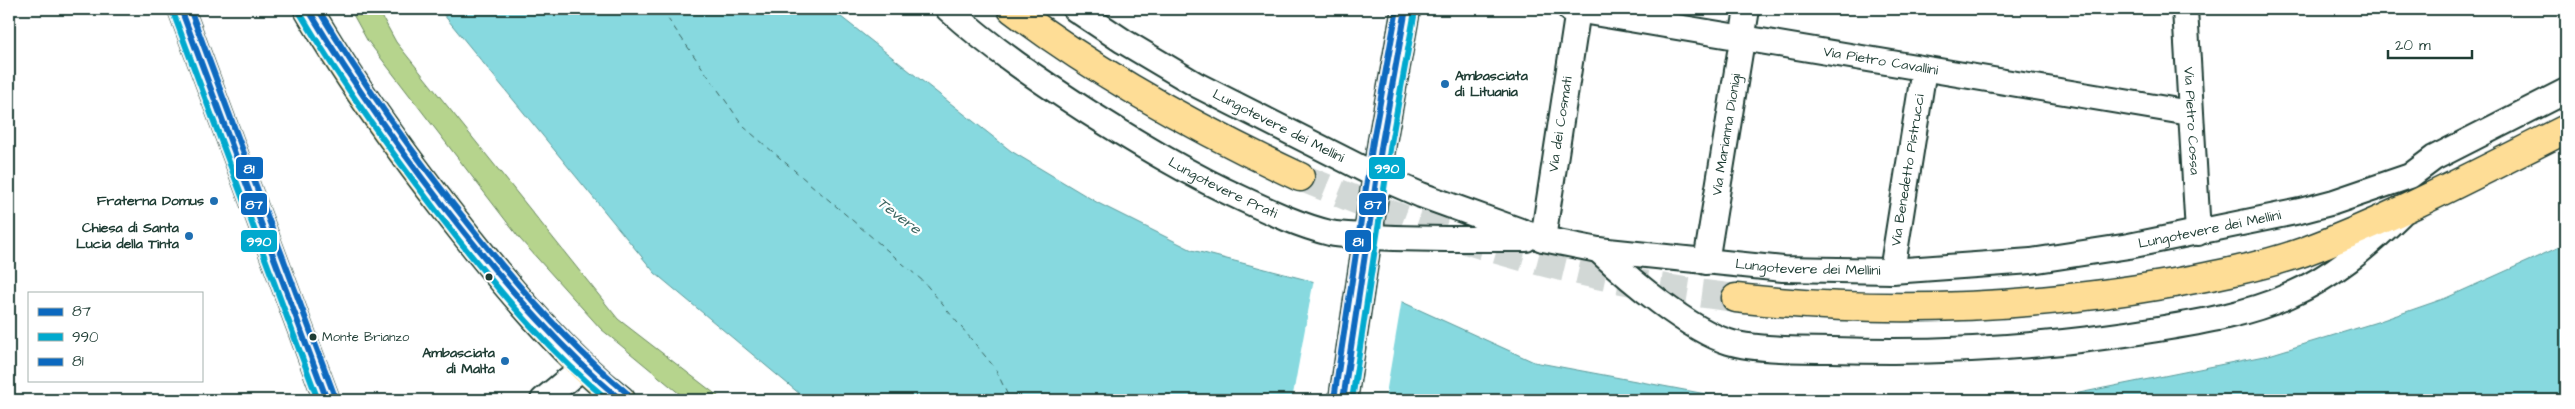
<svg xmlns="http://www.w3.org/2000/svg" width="2575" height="409" viewBox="0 0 2575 409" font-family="'Architects Daughter',sans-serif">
	<rect width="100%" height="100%" fill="#fff"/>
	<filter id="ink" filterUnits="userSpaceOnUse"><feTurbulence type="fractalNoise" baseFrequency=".02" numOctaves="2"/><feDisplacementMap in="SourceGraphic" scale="10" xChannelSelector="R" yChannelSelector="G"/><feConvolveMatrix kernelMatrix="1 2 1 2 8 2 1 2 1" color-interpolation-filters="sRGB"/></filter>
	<g filter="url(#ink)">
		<path fill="#b6d48d" stroke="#6a8860" d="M350,9h28l18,33 222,277 105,81h-36l-86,-71 -81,-90 -153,-199z"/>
		<path fill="#87d9df" stroke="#5d9b9b" d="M439,9h392l180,142 87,52 94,47 127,33 70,13 145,66 204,38h-931l-152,-127z
			M2566,244v156h-522l225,-45 108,-33 69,-24z"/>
		<path fill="#fff" d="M1314,279l75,14 13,6 -17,101h-93z"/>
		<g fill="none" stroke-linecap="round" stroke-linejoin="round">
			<path stroke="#39645f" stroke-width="1" stroke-dasharray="6 5" stroke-linecap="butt" d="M661,9l83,118 180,155 71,86 15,32"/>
			<path stroke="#d2d8d6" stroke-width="28" stroke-dasharray="28 14" stroke-linecap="butt" d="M1300,177c47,19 93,39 141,55 96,33 195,54 295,66"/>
			<g stroke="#1f3d34" stroke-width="28">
				<g id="minor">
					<path d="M181,9l146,391"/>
					<path id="s1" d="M948,9c43,39 91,71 140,103 51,32 102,63 157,88 28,13 56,26 85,33 14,3 30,2 45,4 50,3 101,2 151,2"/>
					<path id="s2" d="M1075,9l48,32 74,44 180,91 44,19 122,44 55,11 185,19 109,2 139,-10 98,-15 171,-35 34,-9 76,-26 24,-18 132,-67"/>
					<path id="s3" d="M1570,9l620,104"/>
					<path id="s4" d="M2185,9l13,224"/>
					<path id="s5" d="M1543,239l35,-229"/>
					<path d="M1598,250c31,29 91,80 131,92 25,8 76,8 104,8 109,4 217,-3 325,-21 43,-7 90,-15 130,-33 44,-19 78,-48 112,-81"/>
					<path id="s6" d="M1706,262l41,-253"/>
					<path id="s7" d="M1892,271l32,-202"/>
					<path d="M543,400l40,-33"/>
				</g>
			</g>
			<g stroke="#1f3d34" stroke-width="31">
				<path id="tertiary" d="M1343,400l39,-258 24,-133"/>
			</g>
			<g stroke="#1f3d34" stroke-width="31">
				<path id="primary" d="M308,9c49,85 108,164 170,241 43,53 89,107 143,150
					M1012,9c89,67 187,121 288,168
					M1736,298c144,16 289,11 432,-14 45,-8 92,-17 135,-32 91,-34 177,-80 263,-123"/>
			</g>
			<use href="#minor" stroke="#fff" stroke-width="24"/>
			<use href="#tertiary" stroke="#fff" stroke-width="28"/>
			<use href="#primary" stroke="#fedd96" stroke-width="28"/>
			<g stroke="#fff" stroke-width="10">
				<path id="bus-1" d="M181,9l146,391
					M308,9c47,78 99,152 156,223 48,60 98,118 157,168
					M1343,400l39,-258 24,-133"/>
			</g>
			<g stroke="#fff" stroke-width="10">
				<path id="bus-2" d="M173,12l145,388
					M300,13c48,81 103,156 161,230 45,56 91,111 147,157
					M1352,400l39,-257 24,-132"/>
			</g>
			<g stroke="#fff" stroke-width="10">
				<path id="bus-3" d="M190,9l145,388
					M318,9c46,76 97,148 153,218 47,60 97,117 156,166
					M1334,399l39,-258 24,-132"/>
			</g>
			<use href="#bus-1" stroke="#0c69bf" stroke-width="6"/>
			<use href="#bus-2" stroke="#00a9ce" stroke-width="6"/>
			<use href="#bus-3" stroke="#0c69bf" stroke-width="6"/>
		</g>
	</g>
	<g fill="#1f6fb2" stroke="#fff" stroke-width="2">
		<circle cx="1445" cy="84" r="5"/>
		<circle cx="214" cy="201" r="5"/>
		<circle cx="189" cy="236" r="5"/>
		<circle cx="505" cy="361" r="5"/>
	</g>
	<g fill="#1f3d34" stroke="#fff" stroke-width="2">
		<circle cx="489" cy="277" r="4.5"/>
		<circle cx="313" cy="337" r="4.5"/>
	</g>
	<g text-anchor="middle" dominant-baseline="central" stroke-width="4.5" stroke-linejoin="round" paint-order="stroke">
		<g font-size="13" fill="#1f3d34" stroke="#fff" text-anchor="start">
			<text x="322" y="337">Monte Brianzo</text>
		</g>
		<g font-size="14" fill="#1f3d34" stroke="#fff">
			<text stroke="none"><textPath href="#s3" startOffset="315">Via Pietro Cavallini</textPath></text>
			<text stroke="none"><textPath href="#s4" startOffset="112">Via Pietro Cossa</textPath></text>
			<text stroke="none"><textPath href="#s5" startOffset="116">Via dei Cosmati</textPath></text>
			<text stroke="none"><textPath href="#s2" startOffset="235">Lungotevere dei Mellini</textPath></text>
			<text stroke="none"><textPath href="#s6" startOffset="129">Via Marianna Dionigi</textPath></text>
			<text stroke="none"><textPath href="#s7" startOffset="102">Via Benedetto Pistrucci</textPath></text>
			<text stroke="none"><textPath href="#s1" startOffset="329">Lungotevere Prati</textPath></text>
			<text stroke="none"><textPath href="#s2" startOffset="1195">Lungotevere dei Mellini</textPath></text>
			<text stroke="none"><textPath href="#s2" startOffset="790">Lungotevere dei Mellini</textPath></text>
		</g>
		<g font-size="14" font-weight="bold" fill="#1f3d34" stroke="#fff" text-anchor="end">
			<text x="1455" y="76" text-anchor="start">Ambasciata<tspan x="1455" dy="16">di Lituania</tspan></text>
			<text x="204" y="201">Fraterna Domus</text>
			<text x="179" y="228">Chiesa di Santa<tspan x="179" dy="16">Lucia della Tinta</tspan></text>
			<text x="495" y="353">Ambasciata<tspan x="495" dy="16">di Malta</tspan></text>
		</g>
		<g font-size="15" font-style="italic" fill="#39645f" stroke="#fff">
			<text transform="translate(899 216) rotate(37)">Tevere</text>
		</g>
	</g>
	<g stroke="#fff" stroke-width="2">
		<rect x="235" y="156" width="29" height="24" rx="5" fill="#0c69bf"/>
		<rect x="1368" y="156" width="38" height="24" rx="5" fill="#00a9ce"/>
		<rect x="1358" y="192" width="29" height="24" rx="5" fill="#0c69bf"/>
		<rect x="240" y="192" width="28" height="24" rx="5" fill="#0c69bf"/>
		<rect x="1344" y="229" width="28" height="24" rx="5" fill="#0c69bf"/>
		<rect x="240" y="229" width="38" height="24" rx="5" fill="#00a9ce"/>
	</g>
	<g font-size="14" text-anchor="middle" font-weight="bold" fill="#fff">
		<text x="249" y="173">81</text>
		<text x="1387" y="173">990</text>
		<text x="1373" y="209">87</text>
		<text x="254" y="209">87</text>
		<text x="1358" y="246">81</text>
		<text x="259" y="246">990</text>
	</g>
	<rect width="2575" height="409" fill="none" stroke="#fff" stroke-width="30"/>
	<rect x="15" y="15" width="2545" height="379" fill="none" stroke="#1f3d34" stroke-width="2" filter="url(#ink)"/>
	<rect x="28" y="292" width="175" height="90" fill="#ffffff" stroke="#a5b1ae"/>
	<rect x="38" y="308" width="25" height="8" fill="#0c69bf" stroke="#a5b1ae"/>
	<text x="72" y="316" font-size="15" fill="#1f3d34">87</text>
	<rect x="38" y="333" width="25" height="8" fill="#00a9ce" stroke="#a5b1ae"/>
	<text x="72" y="342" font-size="15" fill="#1f3d34">990</text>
	<rect x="38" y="358" width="25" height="8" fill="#0c69bf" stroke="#a5b1ae"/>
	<text x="72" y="366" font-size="15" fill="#1f3d34">81</text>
	<path d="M2388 50v8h84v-8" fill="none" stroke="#1f3d34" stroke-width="2.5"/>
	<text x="2395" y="50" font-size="15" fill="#1f3d34" stroke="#ffffff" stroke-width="4" paint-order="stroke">20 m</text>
</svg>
